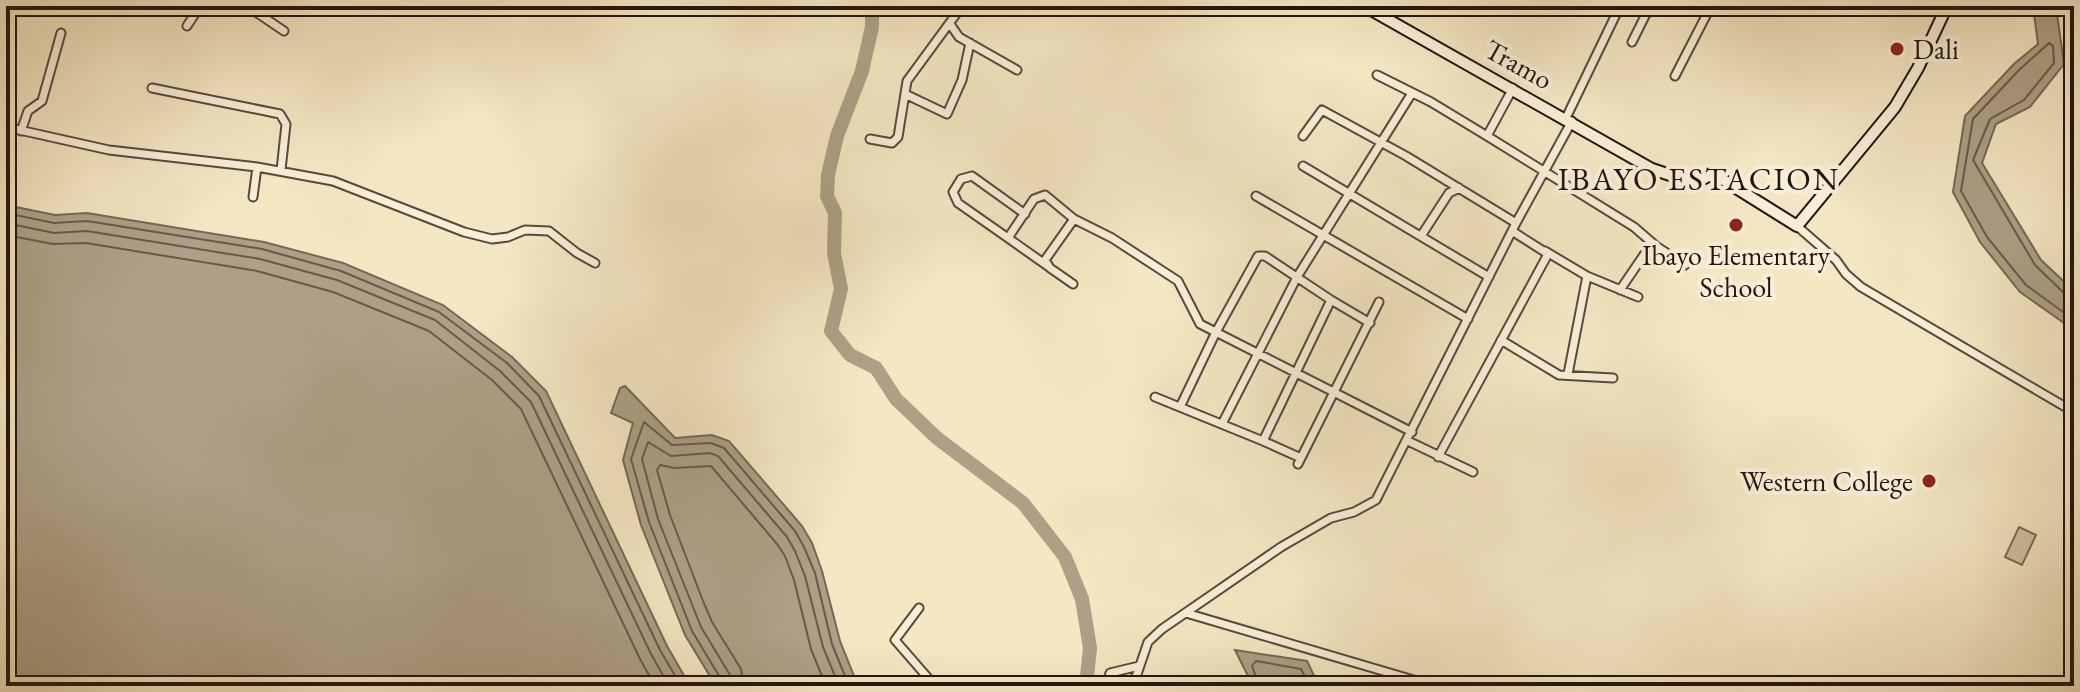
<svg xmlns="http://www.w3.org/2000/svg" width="2080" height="692" viewBox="0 0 2080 692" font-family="'EB Garamond',serif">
	<rect width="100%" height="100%" fill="#f4e7c3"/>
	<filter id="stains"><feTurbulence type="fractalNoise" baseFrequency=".0025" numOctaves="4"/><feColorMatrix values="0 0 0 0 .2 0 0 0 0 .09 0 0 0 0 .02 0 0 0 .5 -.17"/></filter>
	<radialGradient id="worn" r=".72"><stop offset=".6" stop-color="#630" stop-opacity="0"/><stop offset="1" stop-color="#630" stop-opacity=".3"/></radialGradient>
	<path fill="#d0c3a5" stroke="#796c5a" stroke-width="2" d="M2019,527l17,8 -14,30 -17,-8z"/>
	<path fill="#ada086" stroke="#756857" stroke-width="2" d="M2033,6h23l8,58 -34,43 -34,17 -14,39 59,97 33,31v39l-54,-38 -40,-50 -27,-50 12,-76 49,-52 24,-20z
		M6,205l49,10 32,-2 177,29 79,21 100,42 69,52 34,34 121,255 23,40h-684z
		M625,386l50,52 37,-3 17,6 73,85 10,17 10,28 18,70 18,45h-142l-31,-51 -44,-110 -18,-65 10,-37 -22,-10 9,-25z
		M1235,650l72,11 12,25h-66z"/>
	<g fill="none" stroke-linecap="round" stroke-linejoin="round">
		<path stroke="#685a4b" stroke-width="2" d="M6,213l48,10 33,-2 175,28 79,22 98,41 68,51 32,33 121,254 21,36
			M6,223l48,10 33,-2 173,28 77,21 98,40 65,51 31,31 120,252 18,32
			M6,235l47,9 33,-1 171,28 76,21 96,39 63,49 29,29 119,250 15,27
			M2074,297l-9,-3 -30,-29 -62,-105 17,-41 34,-19 30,-37 -1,-17 -4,-3 -30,27 -46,49 -12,72 26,46 39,48 48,35
			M722,686l-1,-7 -29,-48 -43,-109 -18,-63 13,-37 28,23 39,-2 13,5 71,83 9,16 11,26 17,71 17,42
			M732,686l-2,-11 -29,-48 -43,-108 -16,-60 6,-17 23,14 39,-3 8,3 69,81 8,14 10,25 18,71 16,39
			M744,686l-3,-17 -29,-47 -9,-21 -33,-86 -13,-45 3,-5 15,3 36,-2 66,78 8,12 9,24 17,69 15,37
			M1259,686l-7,-20 4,-5 45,8 9,17"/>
		<path stroke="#ada086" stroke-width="14" d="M872,6v21l-10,44 -25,65 -9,39 -1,21 8,17 -1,40 7,36 -10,42 19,24 26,13 20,31 41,39 86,65 42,54 17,42 8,49 -4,38"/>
		<g stroke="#564a3d" stroke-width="11">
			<path id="street" d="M247,6l37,25
				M6,9l2,-3
				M950,24l9,13 58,33
				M187,26l13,-20
				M1632,42l18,-36
				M1377,75l54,27 56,34 147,91 22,19 29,19
				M1675,76l36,-70
				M152,88l128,26 6,10 -5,46
				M905,94l42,20 15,-34 8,-37
				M1566,118l54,-112
				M6,127l103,23 148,17 76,14 131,51 28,7 16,-2 17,-7 24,1 28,22 18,10
				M21,131l7,-20 14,-10 19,-68
				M1303,136l19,-26 84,46 110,67
				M1487,136l26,-48
				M870,139l22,4 6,-6 9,-56 55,-75
				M1303,166l186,111
				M1256,196l212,123
				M253,197l4,-30
				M1025,214l-53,-38 -11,3 -8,13 5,11 50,35 26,-39 11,-4 29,24 38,19 66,43 22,43 212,108
				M1797,226l39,34 10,14 15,13 213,125
				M1421,236l28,-43 10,-5
				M1008,238l41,29
				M1545,251l42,25 -19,98
				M1587,276l51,21
				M1073,284l-23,-16 -5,-8 29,-41
				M1620,290l32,-47
				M1501,340l58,35 54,3
				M1155,397l108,44
				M1180,407l36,-75 42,-76h7l66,44 39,23
				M1223,422l74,-145 115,-184
				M1408,441l65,31
				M1438,457l110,-203 -36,-23
				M1301,458l-38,-17 68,-141
				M1298,464l81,-162
				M919,608l-24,32 40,46
				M1186,613l248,73
				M1136,676l7,10
				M1106,686l4,-13 29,-7
				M1133,686l15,-44 14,-13 119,-82 50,-29 23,-6 22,-12 140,-277 56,-102"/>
		</g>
		<g stroke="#221510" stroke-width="14">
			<path id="secondary" d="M1364,6l288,163 42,14 17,-8 6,1 80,50 98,-119 23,-39 29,-62"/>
		</g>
		<use href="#street" stroke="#f8efd8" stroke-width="7"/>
		<use href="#secondary" stroke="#f8efd8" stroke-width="10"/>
	</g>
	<g fill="#8f2418" stroke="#f8efd8" stroke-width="3">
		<circle cx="1897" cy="49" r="8"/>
		<circle cx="1736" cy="225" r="8"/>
		<circle cx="1929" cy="481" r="8"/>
	</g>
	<g text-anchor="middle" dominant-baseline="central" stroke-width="8" stroke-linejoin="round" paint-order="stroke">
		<g font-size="28" fill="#221510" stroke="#f8efd8" text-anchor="start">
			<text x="1913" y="49">Dali</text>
			<text x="1736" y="255" text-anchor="middle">Ibayo Elementary<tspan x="1736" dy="32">School</tspan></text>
			<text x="1913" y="481" text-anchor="end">Western College</text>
		</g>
		<g font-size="28" fill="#221510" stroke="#f8efd8">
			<text transform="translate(1519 64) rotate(29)">Tramo</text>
		</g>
		<g font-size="32" letter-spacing="2" fill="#221510" stroke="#f8efd8">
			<text x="1699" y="179">IBAYO ESTACION</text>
		</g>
	</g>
	<rect width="2080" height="692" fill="none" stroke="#f4e7c3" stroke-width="32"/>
	<rect x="8" y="8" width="2064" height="676" fill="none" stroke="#221510" stroke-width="4"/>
	<rect x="16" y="16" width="2048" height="660" fill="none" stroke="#221510" stroke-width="2"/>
	<rect width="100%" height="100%" filter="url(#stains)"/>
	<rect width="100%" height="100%" fill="url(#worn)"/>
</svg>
